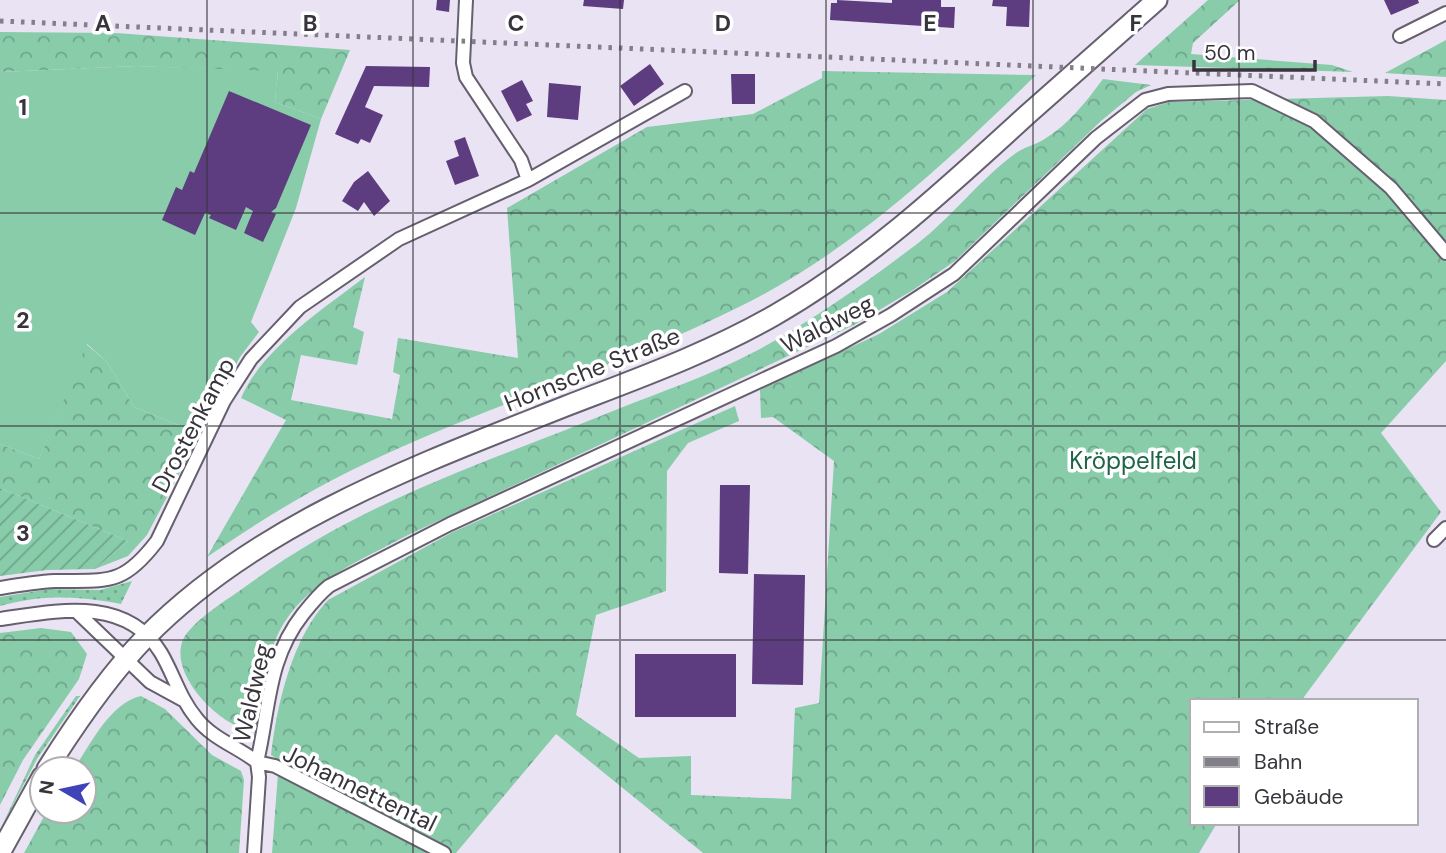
<svg xmlns="http://www.w3.org/2000/svg" width="1446" height="853" viewBox="0 0 1446 853" font-family="'DM Sans',sans-serif">
	<defs>
		<pattern id="grass-dots" width="8" height="8" patternUnits="userSpaceOnUse" patternTransform="scale(1.75)"><rect width="8" height="8" fill="#8ca"/><path d="M2 2h.1M6 6h.1" fill="none" stroke="#70a68c" stroke-width="1.8" stroke-linecap="round"/></pattern>
		<pattern id="forest-crowns" width="20" height="18" patternUnits="userSpaceOnUse" patternTransform="scale(1.75)"><rect width="20" height="18" fill="#8ca"/><path d="M2 6a3 3 0 1 1 6 0M12 15a3 3 0 1 1 6 0" fill="none" stroke="#70a68c"/></pattern>
		<pattern id="garden-furrows" width="10" height="10" patternUnits="userSpaceOnUse" patternTransform="scale(1.75)"><rect width="10" height="10" fill="#8ca"/><path d="M-1 1l2-2M0 10L10 0M9 11l2-2" fill="none" stroke="#70a68c"/></pattern>
	</defs>
	<rect width="100%" height="100%" fill="#eae3f4"/>
	<path fill="url(#grass-dots)" d="M132,581l-11,23c-42,-8 -79,-10 -121,2v-9l49,-8 51,1z
		M76,696h4l-43,63 -37,71 35,-75z"/>
	<path fill="url(#forest-crowns)" d="M1208,0h32l-47,43 -2,11 141,11 21,7 -218,-7z
		M0,32l116,1 234,17 -29,69 -46,-17 3,-30 -141,-6 -137,6z
		M1446,40v37l-61,-4z
		M822,71l214,4c-86,84 -177,170 -285,226 -129,66 -269,105 -399,169 -51,25 -98,55 -145,87l79,-137 -45,-22c21,-49 82,-89 124,-121l-12,50 11,5 -7,33 -56,-10 -10,45 101,19 8,-44 -7,-3 5,-34 120,20 -11,-150 140,-81 106,-13 69,-36z
		M1103,79l48,6 -15,7 -35,29 -146,140 -42,29 -59,35 -448,211c-43,23 -95,44 -122,87 -18,29 -21,67 -26,99l-6,9c-34,-5 -91,-64 -65,-98 16,-20 42,-34 62,-49 118,-86 237,-121 369,-175 45,-18 93,-34 136,-57 57,-30 111,-69 163,-108 35,-27 63,-65 99,-91 8,-6 19,-8 27,-13 25,-15 43,-38 60,-61z
		M1388,96l58,4v261l-65,72 60,79 -140,189h-109v122h25l-18,30h-496l-147,-119 -100,119h-184l7,-93 -8,-5c6,-51 21,-117 57,-155l125,-68 282,-126 4,15 -51,22 -21,28 -1,120 -70,24 -20,100 63,43 52,-2v39l100,4 4,-91 24,-5 15,-242 -61,-44 -12,1 -1,-28 119,-56 68,-42 200,-183 22,-7z
		M86,344l21,18 27,45 66,27 -53,101 -19,21 -33,13 33,-28 -128,-53v-44l39,15z
		M41,628l30,4 16,22 -8,25 -56,81 -23,45v-172z
		M141,696l24,13 47,46 29,16 3,9 -5,73h-215l23,-42h37v-42h-10c16,-24 36,-66 67,-73z"/>
	<path fill="url(#garden-furrows)" d="M0,488l128,53 -33,28 -48,1 -47,6z"/>
	<path fill="#8ca" d="M137,66l141,5 -3,31 46,17 -25,89 -45,114 8,10 -19,25 -40,77 -66,-27 -27,-45 -20,-18 -48,115 -39,-15v-372z"/>
	<path fill="#5d3c7f" d="M437,0h13l-1,12 -13,-2z
		M584,0h40l-1,9 -40,-3z
		M837,0l55,3v-3h49v7h14l-1,21 -124,-8 1,-17h6z
		M993,0h37l-1,27 -23,-1 1,-19 -15,-1z
		M1384,0h34l1,3 -28,12z
		M650,64l14,20 -30,22 -14,-20z
		M366,66l64,1 -1,20 -55,-1 -9,21 18,8 -13,28 -9,-4 -3,5 -23,-10z
		M731,74h24v30h-23z
		M522,80l11,21 -7,3 6,11 -15,7 -16,-31z
		M549,83l32,3 -3,34 -31,-3z
		M229,91l82,34 -35,83 -5,4 5,2 -13,28 -19,-9 9,-22 -7,-4 -10,23 -27,-12 2,-3 -6,-2 -10,22 -33,-15 14,-33 6,3 8,-19 4,2z
		M465,137l14,39 -24,9 -9,-24 13,-5 -5,-15z
		M368,171l22,30 -16,15 -10,-14 -6,9 -16,-10 12,-19z
		M720,485h30l-2,89 -29,-1z
		M754,574l51,1 -2,110 -51,-1z
		M635,654h101v63h-101z"/>
	<g fill="none" stroke-linecap="round" stroke-linejoin="round">
		<g stroke="#66606e" stroke-width="16">
			<path id="street" d="M1400,36l46,-23
				M528,180l157,-89
				M1434,540l12,-12
				M0,588c18,-3 37,-6 55,-7 52,-1 67,6 102,-40l67,-140 27,-42 49,-52 99,-68 129,-59 -7,-20 -55,-83 -3,-14 3,-63
				M77,612l73,70 33,18
				M0,619c56,-8 126,-24 161,34 13,22 19,46 36,66 16,20 41,28 60,43l2,15 -5,76
				M444,853l-169,-87 -18,-4c13,-55 10,-102 46,-148 8,-10 16,-20 26,-28l121,-62 386,-178 55,-31 63,-41 142,-136 49,-38 23,-6 84,-3 62,30 77,67 55,65"/>
		</g>
		<g stroke="#66606e" stroke-width="23">
			<path id="secondary" d="M47,769c29,-46 61,-93 99,-132 113,-115 274,-173 420,-231 70,-27 143,-53 209,-91 94,-54 173,-128 253,-201 43,-38 86,-76 129,-114
				M0,853l42,-76"/>
		</g>
		<use href="#street" stroke="#fff" stroke-width="12"/>
		<use href="#secondary" stroke="#fff" stroke-width="19"/>
		<path stroke="#837f89" stroke-width="5" stroke-dasharray="3.5 7" stroke-linecap="butt" d="M0,21l1446,63"/>
	</g>
	<path fill="none" stroke="#37353b" stroke-width="2" stroke-opacity="0.55" d="M207,0v853M413,0v853M620,0v853M826,0v853M1033,0v853M1239,0v701M0,213h1446M0,426h1446M0,640h1446M1239,823v30"/>
	<g text-anchor="middle" dominant-baseline="central" stroke-width="7" stroke-linejoin="round" paint-order="stroke">
		<g font-size="24" fill="#37353b" stroke="#fff">
			<text transform="translate(827 324) rotate(-27)">Waldweg</text>
			<text transform="translate(592 369) rotate(-22)">Hornsche Straße</text>
			<text transform="translate(193 425) rotate(-62)">Drostenkamp</text>
			<text transform="translate(252 693) rotate(-77)">Waldweg</text>
			<text transform="translate(360 788) rotate(26)">Johannettental</text>
		</g>
		<g font-size="24" fill="#1e6447" stroke="#fff">
			<text x="1133" y="460">Kröppelfeld</text>
		</g>
	</g>
	<g font-size="23" text-anchor="middle" font-weight="bold" fill="#37353b" stroke="#fff" stroke-width="7" stroke-linejoin="round" paint-order="stroke">
		<text x="103" y="31">A</text>
		<text x="310" y="31">B</text>
		<text x="516" y="31">C</text>
		<text x="723" y="31">D</text>
		<text x="930" y="31">E</text>
		<text x="1136" y="31">F</text>
		<text x="23" y="115">1</text>
		<text x="23" y="328">2</text>
		<text x="23" y="541">3</text>
	</g>
	<rect x="1190" y="699" width="228" height="126" fill="#ffffff" stroke="#afaeb1" stroke-width="2"/>
	<rect x="1204" y="722" width="35" height="10" fill="#ffffff" stroke="#afaeb1" stroke-width="2"/>
	<text x="1254" y="734" font-size="21" fill="#37353b">Straße</text>
	<rect x="1204" y="757" width="35" height="10" fill="#837f89" stroke="#afaeb1" stroke-width="2"/>
	<text x="1254" y="769" font-size="21" fill="#37353b">Bahn</text>
	<rect x="1204" y="786" width="35" height="21" fill="#5d3c7f" stroke="#afaeb1" stroke-width="2"/>
	<text x="1254" y="804" font-size="21" fill="#37353b">Gebäude</text>
	<g transform="translate(63 790) rotate(279)"><circle r="33" fill="#ffffff" stroke="#afaeb1" stroke-width="2"/>
	<path d="M0-5L12 26L0 18L-12 26Z" fill="#3e43b7"/>
	<text y="-10" font-size="19" font-weight="bold" text-anchor="middle" fill="#37353b">N</text>
	</g>
	<path d="M1194 60v10h121v-10" fill="none" stroke="#37353b" stroke-width="3.5"/>
	<text x="1204" y="60" font-size="21" fill="#37353b" stroke="#ffffff" stroke-width="5" paint-order="stroke">50 m</text>
</svg>
